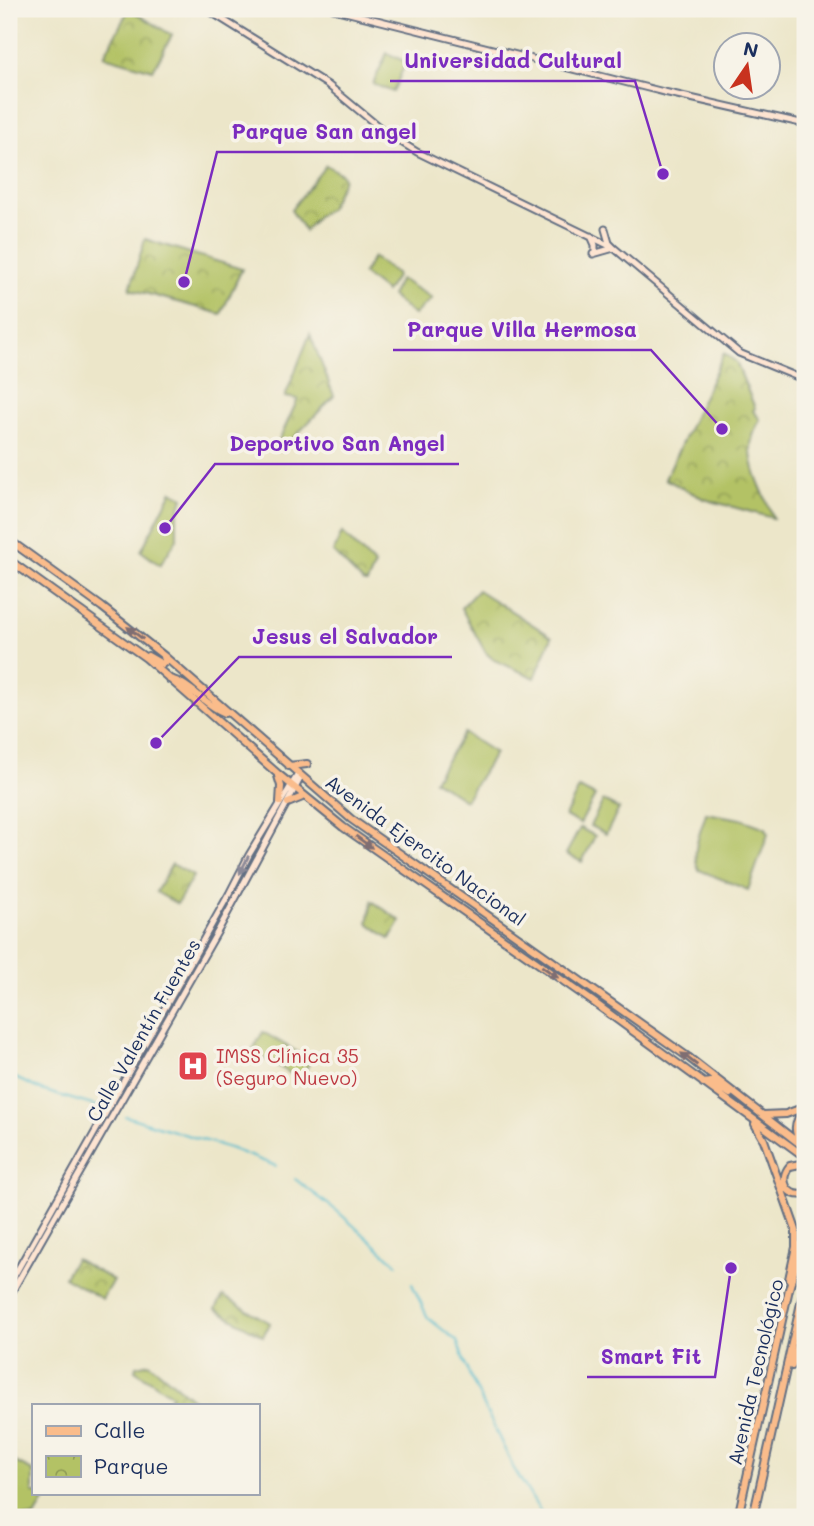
<svg xmlns="http://www.w3.org/2000/svg" width="814" height="1526" viewBox="0 0 814 1526" font-family="Mali,sans-serif">
	<defs>
		<pattern id="park-crowns" width="20" height="18" patternUnits="userSpaceOnUse" patternTransform="scale(1.75)"><rect width="20" height="18" fill="#b3c265"/><path d="M2 6a3 3 0 1 1 6 0M12 15a3 3 0 1 1 6 0" fill="none" stroke="#919e56"/></pattern>
	</defs>
	<rect width="100%" height="100%" fill="#f7f3e8"/>
	<filter id="ink" filterUnits="userSpaceOnUse"><feTurbulence type="fractalNoise" baseFrequency=".0143" numOctaves="2"/><feDisplacementMap in="SourceGraphic" scale="14" xChannelSelector="R" yChannelSelector="G"/><feConvolveMatrix kernelMatrix="1 2 1 2 8 2 1 2 1" color-interpolation-filters="sRGB"/></filter>
	<filter id="wash" filterUnits="userSpaceOnUse"><feTurbulence type="fractalNoise" baseFrequency=".00686" numOctaves="4" result="noise"/><feDisplacementMap in="SourceGraphic" scale="28" xChannelSelector="R" yChannelSelector="G"/><feGaussianBlur stdDeviation="1.57" result="paint"/><feColorMatrix in="noise" values="0 0 0 0 0 0 0 0 0 0 0 0 0 0 0 0 0 1.4 0 .05"/><feComposite in="paint" operator="in"/></filter>
	<g filter="url(#wash)">
		<rect width="100%" height="100%" fill="#ece6c9"/>
		<path fill="#b3c265" stroke="#677862" stroke-width="2" d="M387,53l19,9 -13,30 -20,-8z
			M373,257l24,18 -11,17 -23,-18z
			M400,279l32,19 -18,17 -23,-19z
			M172,491l11,7 -6,19v22l-17,26 -19,-14z
			M464,733l31,20 -30,47 -31,-20z
			M579,788l16,8 -15,28 -15,-8z
			M603,801l16,8 -13,25 -16,-8z
			M706,813l35,6 25,9 2,6 -20,56 -49,-20c-9,-17 2,-39 7,-57z
			M580,828l15,8 -13,26 -16,-8z
			M9,1459l24,12v22h16l-14,24h-26z"/>
		<path fill="url(#park-crowns)" stroke="#677862" stroke-width="2" d="M129,9l43,26 -19,35 -49,-14z
			M326,165l17,10 1,4 -15,30 -12,7 -12,15 -14,-21z
			M145,239l97,30 -21,45 -91,-25z
			M310,334l24,62 -53,55 -5,-4 22,-48 -13,-2z
			M724,353l12,9 19,46 -2,3 7,8c-4,8 -9,19 -9,28 -1,24 15,49 22,71l-69,-19 -39,-20z
			M342,533l33,32 -8,18h-3l-31,-31z
			M478,590l74,47 -17,41 -41,-18 -8,-7 -25,-45z
			M172,864l21,12 -16,28 -21,-12z
			M372,901l29,20 -11,18 -22,-16z
			M263,1032l48,28 -11,19 -48,-28z
			M75,1259l38,21 -11,19 -38,-22z
			M223,1296l47,27 -7,13 -47,-27z
			M149,1363l51,42h-35l7,-10 -37,-25 1,-4z"/>
		<g fill="none" stroke-linecap="round" stroke-linejoin="round">
			<path stroke="#50bacd" stroke-width="2" d="M9,1075l32,15 58,17
				M125,1116l104,32 47,18
				M295,1179l42,32 60,53
				M412,1284l16,34 29,23 12,33 44,93 30,49"/>
		</g>
	</g>
	<g filter="url(#ink)">
		<g fill="none" stroke-linecap="round" stroke-linejoin="round">
			<g stroke="#646f83" stroke-width="9">
				<path id="secondary" d="M206,9l122,76 57,47 32,20 197,96 125,105 66,27
					M333,9l331,83 141,32
					M591,236l4,9v6
					M593,254l21,-6 -5,-5 -4,-14
					M9,1285l220,-391 20,-39 49,-81
					M9,1297l210,-368 82,-152"/>
			</g>
			<g stroke="#646f83" stroke-width="10">
				<path id="primary" d="M9,540l93,67 62,49 187,163 337,238 117,91
					M9,560l137,98 132,116 65,53 249,174 213,156
					M148,656l14,8 3,-2 -1,-6
					M169,679c21,4 35,26 56,34
					M289,766l18,-2
					M278,776l3,10 -1,16
					M288,803l17,-7
					M703,1083l8,-1 19,12
					M763,1115l23,-1 19,-7
					M755,1124l9,16 32,90v17l-7,32
					M801,1144c-7,-12 -8,-23 4,-32
					M805,1163l-15,3c-12,14 -3,32 15,28
					M792,1366l6,-21 7,-9
					M738,1517l51,-228 16,-54
					M753,1517l52,-232"/>
			</g>
			<use href="#secondary" stroke="#fde4d1" stroke-width="5"/>
			<use href="#primary" stroke="#fabc8b" stroke-width="6"/>
		</g>
		<defs><path id="oneway-solid" d="M-6-.8H1V-3.2L6.5 0L1 3.2V.8H-6Z" transform="scale(1.75)"/></defs>
		<g fill="#7f6e72">
			<use href="#oneway-solid" transform="translate(135 633) rotate(-142)"/>
			<use href="#oneway-solid" transform="translate(364 842) rotate(36)"/>
			<use href="#oneway-solid" transform="translate(550 972) rotate(35)"/>
			<use href="#oneway-solid" transform="translate(689 1059) rotate(-143)"/>
		</g>
		<use fill="#8c8a98" href="#oneway-solid" transform="translate(244 865) rotate(116)"/>
	</g>
	<defs>
		<g id="hospital-square" transform="scale(1.575)"><rect x="-9" y="-9" width="18" height="18" rx="4" fill="#e0444e" stroke="#f7f3e8"/><path d="M-5-5h3v3.5h4V-5h3V5h-3V1.5h-4V5h-3Z" fill="#fff"/></g>
	</defs>
	<g fill-rule="evenodd">
		<use href="#hospital-square" x="193" y="1066"/>
	</g>
	<g text-anchor="middle" dominant-baseline="central" stroke-width="7" stroke-linejoin="round" paint-order="stroke">
		<g font-size="19" fill="#1b2f5e" stroke="#f7f3e8">
			<text transform="translate(426 850) rotate(36)">Avenida Ejercito Nacional</text>
			<text transform="translate(143 1030) rotate(-60)">Calle Valentín Fuentes</text>
			<text transform="translate(755 1372) rotate(-77)">Avenida Tecnológico</text>
		</g>
		<g font-size="19" fill="#be3a42" stroke="#f7f3e8" text-anchor="start">
			<text x="216" y="1055">IMSS Clínica 35<tspan x="216" dy="22">(Seguro Nuevo)</tspan></text>
		</g>
	</g>
	<path fill="none" stroke="#7b2cbf" stroke-width="2.5" d="M663 174L635 81H390M184 282L217 152H430M722 429L651 350H393M165 528L215 464H459M156 743L239 657H452M731 1268L715 1377H587"/>
	<g fill="#7b2cbf" stroke="#f7f3e8" stroke-width="2.5">
		<circle cx="663" cy="174" r="7"/>
		<circle cx="184" cy="282" r="7"/>
		<circle cx="722" cy="429" r="7"/>
		<circle cx="165" cy="528" r="7"/>
		<circle cx="156" cy="743" r="7"/>
		<circle cx="731" cy="1268" r="7"/>
	</g>
	<g font-size="21" text-anchor="middle" font-weight="bold" fill="#7b2cbf" stroke="#f7f3e8" stroke-width="7" stroke-linejoin="round" paint-order="stroke">
		<text x="513" y="68">Universidad Cultural</text>
		<text x="324" y="139">Parque San angel</text>
		<text x="522" y="337">Parque Villa Hermosa</text>
		<text x="337" y="451">Deportivo San Angel</text>
		<text x="345" y="644">Jesus el Salvador</text>
		<text x="651" y="1364">Smart Fit</text>
	</g>
	<rect width="814" height="1526" fill="none" stroke="#f7f3e8" stroke-width="35"/>
	<rect x="32" y="1404" width="228" height="91" fill="#f7f3e8" stroke="#9fa5b1" stroke-width="2"/>
	<rect x="46" y="1426" width="35" height="10" fill="#fabc8b" stroke="#9fa5b1" stroke-width="2"/>
	<text x="94" y="1438" font-size="21" fill="#1b2f5e">Calle</text>
	<rect x="46" y="1456" width="35" height="21" fill="url(#park-crowns)" stroke="#9fa5b1" stroke-width="2"/>
	<text x="94" y="1474" font-size="21" fill="#1b2f5e">Parque</text>
	<g transform="translate(747 66) rotate(13)"><circle r="33" fill="#f7f3e8" stroke="#9fa5b1" stroke-width="2"/>
	<path d="M0-5L12 26L0 18L-12 26Z" fill="#c8321e"/>
	<text y="-10" font-size="19" font-weight="bold" text-anchor="middle" fill="#1b2f5e">N</text>
	</g>
</svg>
